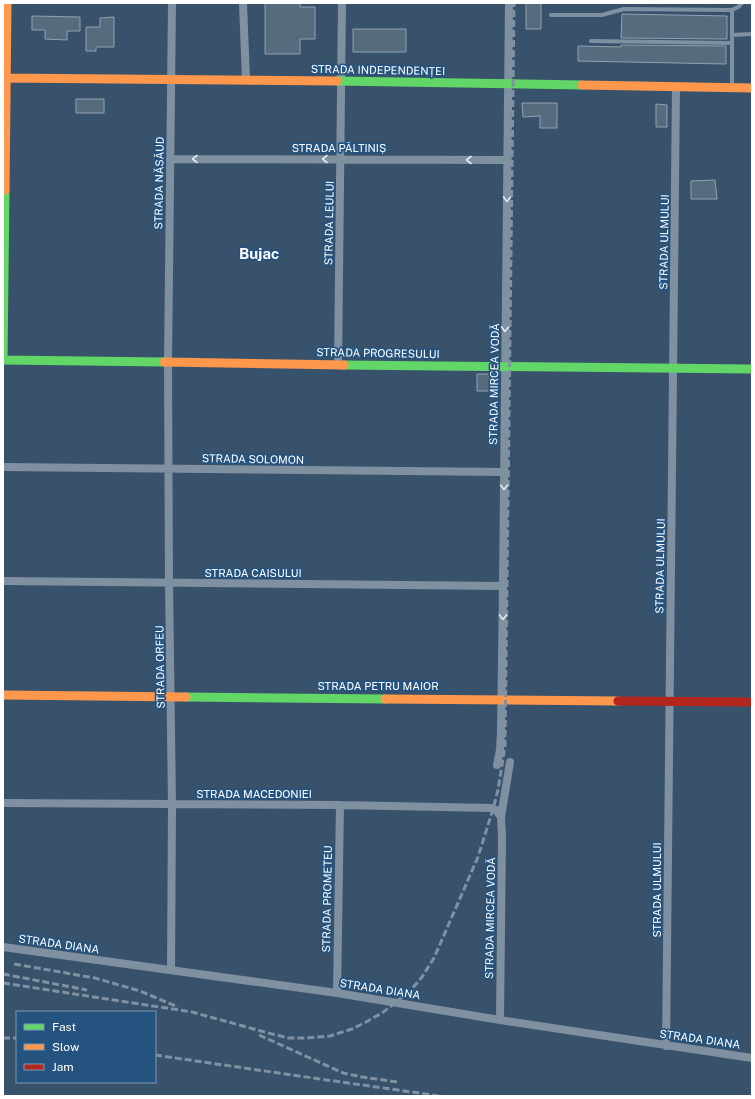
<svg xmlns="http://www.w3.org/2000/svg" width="755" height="1099" viewBox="0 0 755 1099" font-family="'Public Sans',sans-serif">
	<rect width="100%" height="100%" fill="#39526b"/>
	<path fill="#566b7e" stroke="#92a1b0" d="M265,3h35v4h15v32h-15v15h-35z
		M526,3h15v26h-15z
		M622,14l105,2v23l-106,-1z
		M32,16l48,1v14h-13v9l-22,-1v-9h-13z
		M114,17v30h-18v4h-10v-24h14v-9z
		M353,29h53v23h-53z
		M621,45l105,1v18l-148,-3v-15l43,1z
		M76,99h28v14h-28z
		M522,103h35v25h-17v-12l-17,1z
		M656,104l11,1v22h-11z
		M715,180l2,19h-26v-18z
		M477,374h18v17h-18z"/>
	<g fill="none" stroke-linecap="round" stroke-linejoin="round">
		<path stroke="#7f90a1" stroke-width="4" d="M551,15h51l22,-6 108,1 6,-3 4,-4
			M732,35l20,-1
			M591,41l141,2
			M732,87v-77"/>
		<path stroke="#7f90a1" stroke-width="8" d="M243,3l3,77
			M170,159l338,1
			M338,365l4,-362
			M3,467l501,5
			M3,581l500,5
			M497,765l3,-15 1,-17 2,-147 6,-583
			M3,803l337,2 151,3 5,2 5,7
			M3,947l334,46 163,27 252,38
			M171,970l1,-165 -3,-222 -1,-220 4,-360
			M337,993l3,-188
			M500,1020l2,-183 -1,-20 9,-55
			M666,1046l10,-959"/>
		<path stroke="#63d668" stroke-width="9" d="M337,81l245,4
			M5,190l-2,170 161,2
			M344,365l408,4
			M186,697l199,2"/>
		<path stroke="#ff974d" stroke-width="9" d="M3,78l334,3
			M582,85l170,3
			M5,190l2,-187
			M164,362l180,3
			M3,695l183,2
			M385,699l233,2"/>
		<path stroke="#b3261e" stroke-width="9" d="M618,701l134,1"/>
		<path stroke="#8091a1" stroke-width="3" stroke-dasharray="7 3" stroke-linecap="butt" d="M14,964l81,14 45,13 38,16
			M3,974l84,16
			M3,983l189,29 80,22 17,4h17l24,-2 22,-7 14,-7 16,-9 28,-22 12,-14 12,-19 44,-101 15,-48 5,-19 7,-44 9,-743
			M259,1035l84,38 19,4 36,5
			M3,1038h14
			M155,1055l144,21 141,20"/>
	</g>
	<defs><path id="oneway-chevron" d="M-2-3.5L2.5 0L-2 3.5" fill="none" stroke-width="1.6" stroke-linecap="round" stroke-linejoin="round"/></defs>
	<g stroke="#e5e9ec">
		<use href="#oneway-chevron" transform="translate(195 159) rotate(-180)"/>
		<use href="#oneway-chevron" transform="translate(325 159) rotate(-180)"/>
		<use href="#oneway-chevron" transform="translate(469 160) rotate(-180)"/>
		<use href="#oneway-chevron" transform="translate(507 199) rotate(91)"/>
		<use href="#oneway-chevron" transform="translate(505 329) rotate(91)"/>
		<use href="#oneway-chevron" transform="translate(504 487) rotate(90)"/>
		<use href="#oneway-chevron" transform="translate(503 617) rotate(91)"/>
	</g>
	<g text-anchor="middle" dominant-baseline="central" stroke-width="3.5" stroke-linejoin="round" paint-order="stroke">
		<g font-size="11" fill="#fff" stroke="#245380">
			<text transform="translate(378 70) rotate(1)">STRADA INDEPENDENȚEI</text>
			<text x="339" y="148">STRADA PĂLTINIȘ</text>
			<text transform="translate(159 183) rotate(-89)">STRADA NĂSĂUD</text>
			<text transform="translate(329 223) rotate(-89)">STRADA LEULUI</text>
			<text transform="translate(664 242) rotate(-89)">STRADA ULMULUI</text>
			<text transform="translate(378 353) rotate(1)">STRADA PROGRESULUI</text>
			<text transform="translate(494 384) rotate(-89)">STRADA MIRCEA VODĂ</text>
			<text transform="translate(253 459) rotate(1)">STRADA SOLOMON</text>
			<text transform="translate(660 566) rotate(-89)">STRADA ULMULUI</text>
			<text x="253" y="573">STRADA CAISULUI</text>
			<text transform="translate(160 667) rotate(-91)">STRADA ORFEU</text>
			<text x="378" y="686">STRADA PETRU MAIOR</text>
			<text x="254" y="794">STRADA MACEDONIEI</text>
			<text transform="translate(657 890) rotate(-90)">STRADA ULMULUI</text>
			<text transform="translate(327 899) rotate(-89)">STRADA PROMETEU</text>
			<text transform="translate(490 918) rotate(-89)">STRADA MIRCEA VODĂ</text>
			<text transform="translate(59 944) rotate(8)">STRADA DIANA</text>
			<text transform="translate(380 989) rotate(9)">STRADA DIANA</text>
			<text transform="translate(700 1039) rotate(8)">STRADA DIANA</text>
		</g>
		<g font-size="15" font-weight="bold" fill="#fff" stroke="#245380">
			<text x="259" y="253">Bujac</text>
		</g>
	</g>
	<rect width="755" height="1099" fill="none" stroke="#ffffff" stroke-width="8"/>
	<rect x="16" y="1011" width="140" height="72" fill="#245380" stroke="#7c98b3"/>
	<rect x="24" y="1024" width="20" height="6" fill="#63d668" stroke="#7c98b3"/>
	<text x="52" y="1031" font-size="12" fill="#ffffff">Fast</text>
	<rect x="24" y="1044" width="20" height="6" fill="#ff974d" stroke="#7c98b3"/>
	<text x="52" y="1051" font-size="12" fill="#ffffff">Slow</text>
	<rect x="24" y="1064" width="20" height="6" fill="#b3261e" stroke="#7c98b3"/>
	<text x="52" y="1071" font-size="12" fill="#ffffff">Jam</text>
</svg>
